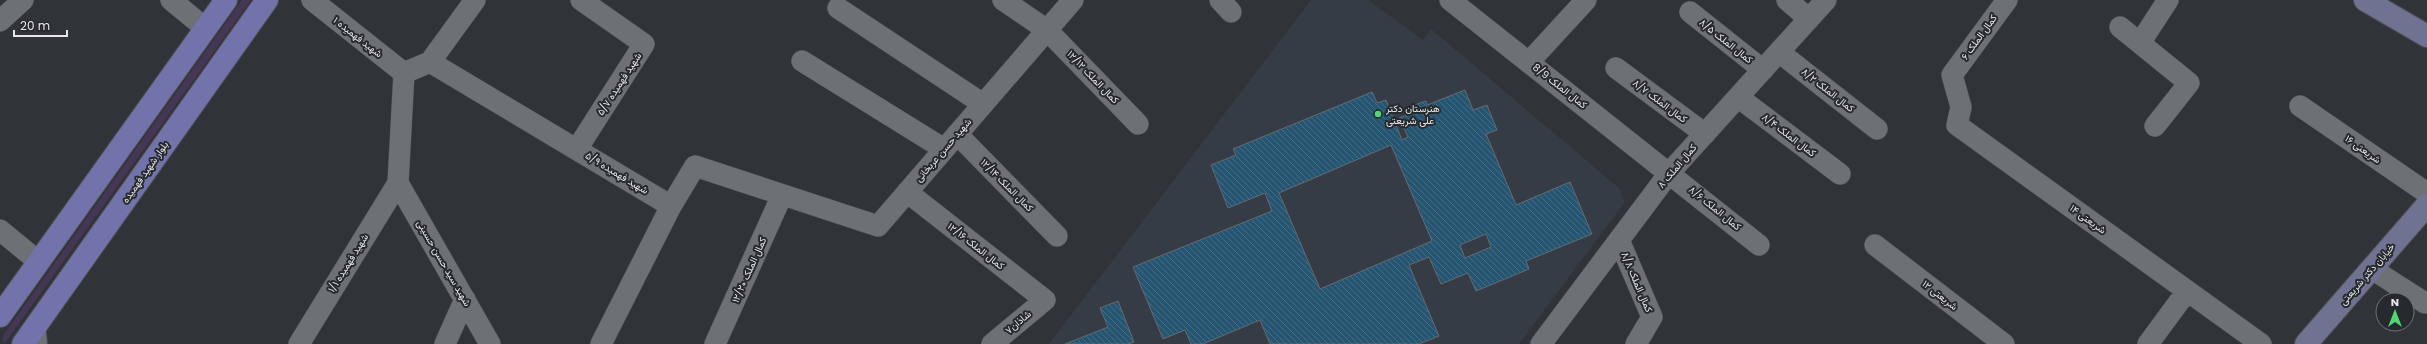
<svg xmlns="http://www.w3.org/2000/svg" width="2427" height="344" viewBox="0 0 2427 344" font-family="Poppins,Vazirmatn,sans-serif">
	<defs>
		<pattern id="building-back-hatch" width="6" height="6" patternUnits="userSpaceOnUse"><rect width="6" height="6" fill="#255571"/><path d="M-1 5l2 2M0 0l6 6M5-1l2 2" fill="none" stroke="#446d85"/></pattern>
	</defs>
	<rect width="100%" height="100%" fill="#303337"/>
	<path fill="#363c45" d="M1311,0h57l55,40 8,-11 188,159 6,14 -106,142h-470z"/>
	<path fill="#443754" d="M242,0h9l-246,343 -3,-3 2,-6z"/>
	<path fill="url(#building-back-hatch)" stroke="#656b6f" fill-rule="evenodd" d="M1465,90l8,20 14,-5 10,25 -11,4 30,71 54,-23 22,52 -66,27 3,8 -53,22 -8,-18 -27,11 -12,-27 -20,8 30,71 -20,8h-149l-10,-24 -57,24h-12l-6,-14 -22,9 -30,-72 139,-56 -7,-18 -37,15 -17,-43 25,-10 -3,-6 139,-57 5,11 9,-3 16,40 6,-3 -9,-19 15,-6 -2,-6 14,-5 1,4zM1391,145l41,96 -112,48 -41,-96zM1486,234l5,13 -26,11 -5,-13z
		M1118,301l16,41 -6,2h-63l43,-17 -8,-19z"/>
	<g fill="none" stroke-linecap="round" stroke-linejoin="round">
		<g stroke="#4d4f54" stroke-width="12">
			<path id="service" d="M40,324l2,20"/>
		</g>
		<g stroke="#4d4f54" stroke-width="22">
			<path id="minor" d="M171,0l34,28
				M312,0l92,73 26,-11 45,-62
				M1003,0l44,30 91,94
				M1220,0l11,12
				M1450,0l309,245
				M1787,0l22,19
				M2007,0l-55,75 9,32 -4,18 304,219
				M838,8l145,96
				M1690,12l73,58
				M0,21l23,-21
				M2120,27l69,56 -34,43
				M2140,43l28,-43
				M1779,52l98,77
				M802,61l142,88
				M430,62l241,144 -70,138
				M1529,62l57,-62
				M1616,68l89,66
				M1738,97l102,77
				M2300,106l127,87
				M957,134l100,102
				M577,149l67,-105 -63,-44
				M398,183l92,161
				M907,192l138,108 -53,44
				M671,206l24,-40 183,60 195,-226
				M0,230l39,32
				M1619,240l33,77 -16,27
				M1875,245l129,99
				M2372,269l53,34
				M299,344l99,-161 6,-110
				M445,344l20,-45
				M715,344l67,-149
				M1541,344l129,-172 156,-172
				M2148,344l39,-53"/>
		</g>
		<g stroke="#4d4f54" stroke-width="24">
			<path id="secondary" d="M2365,0l62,36
				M2306,344l121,-139"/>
		</g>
		<g stroke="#4d4f54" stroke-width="24">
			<path id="primary" d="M0,316l226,-316
				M23,344l244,-344"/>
		</g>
		<use href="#service" stroke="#6d7176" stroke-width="10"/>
		<use href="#minor" stroke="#6d7176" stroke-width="21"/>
		<use href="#secondary" stroke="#6f7290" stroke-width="22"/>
		<use href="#primary" stroke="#7273ab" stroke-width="22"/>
	</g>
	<circle fill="#52d673" stroke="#26292d" stroke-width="1.5" cx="1378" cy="114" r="4"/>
	<g text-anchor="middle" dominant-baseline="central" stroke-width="4" stroke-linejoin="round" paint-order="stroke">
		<g font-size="10" fill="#e5e7ea" stroke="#26292d">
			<text transform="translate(358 37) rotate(38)">شهید فهمیده ۱</text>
			<text transform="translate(1979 37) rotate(-54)">کمال الملک ۶</text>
			<text transform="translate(1726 41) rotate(38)">کمال الملک ۸/۵</text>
			<text transform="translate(1093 77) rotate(46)">کمال الملک ۱۲/۱۲</text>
			<text transform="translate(619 84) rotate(-57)">شهید فهمیده ۵/۷</text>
			<text transform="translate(1560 86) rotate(38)">کمال الملک 8/9</text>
			<text transform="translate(1828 90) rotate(38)">کمال الملک ۸/۲</text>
			<text transform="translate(1660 101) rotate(37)">کمال الملک ۸/۷</text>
			<text transform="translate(1789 135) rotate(37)">کمال الملک ۸/۴</text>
			<text transform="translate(2363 149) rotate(35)">شریعتی ۱۶</text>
			<text transform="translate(943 150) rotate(-49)">شهید حسن عربخانی</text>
			<text transform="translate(1677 166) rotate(-50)">کمال الملک ۸</text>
			<text transform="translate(145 172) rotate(-55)">بلوار شهید فهمیده</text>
			<text transform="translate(617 173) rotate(31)">شهید فهمیده ۵/۹</text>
			<text transform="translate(1007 185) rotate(45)">کمال الملک ۱۲/۱۴</text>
			<text transform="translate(1715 208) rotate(39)">کمال الملک ۸/۶</text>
			<text transform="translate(2088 219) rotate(36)">شریعتی ۱۴</text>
			<text transform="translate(976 246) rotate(38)">کمال الملک ۱۲/۱۶</text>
			<text transform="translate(348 263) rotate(-58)">شهید فهمیده ۱/۱</text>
			<text transform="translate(444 263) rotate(60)">شهید سید حسن حسینی</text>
			<text transform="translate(749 270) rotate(-66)">کمال الملک ۱۲/۲۰</text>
			<text transform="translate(2367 274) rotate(-49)">خیابان دکتر شریعتی</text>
			<text transform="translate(1637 282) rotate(67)">کمال الملک ۸/۸</text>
			<text transform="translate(1940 295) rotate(38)">شریعتی ۱۲</text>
			<text transform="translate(1018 322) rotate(-40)">شاذان۷</text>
		</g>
		<g font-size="10" fill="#e5e7ea" stroke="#26292d" text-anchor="start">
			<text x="1386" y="108">هنرستان دکتر<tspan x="1386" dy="12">علی شریعتی</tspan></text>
		</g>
	</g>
	<g transform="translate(2395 312)"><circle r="19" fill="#26292d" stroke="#727579"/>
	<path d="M0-3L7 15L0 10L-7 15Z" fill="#52d673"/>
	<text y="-6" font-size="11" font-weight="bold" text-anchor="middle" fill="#e5e7ea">N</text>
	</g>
	<path d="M14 30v6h53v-6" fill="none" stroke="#e5e7ea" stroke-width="2"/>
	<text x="20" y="30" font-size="12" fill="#e5e7ea" stroke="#26292d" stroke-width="3" paint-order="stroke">20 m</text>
</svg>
